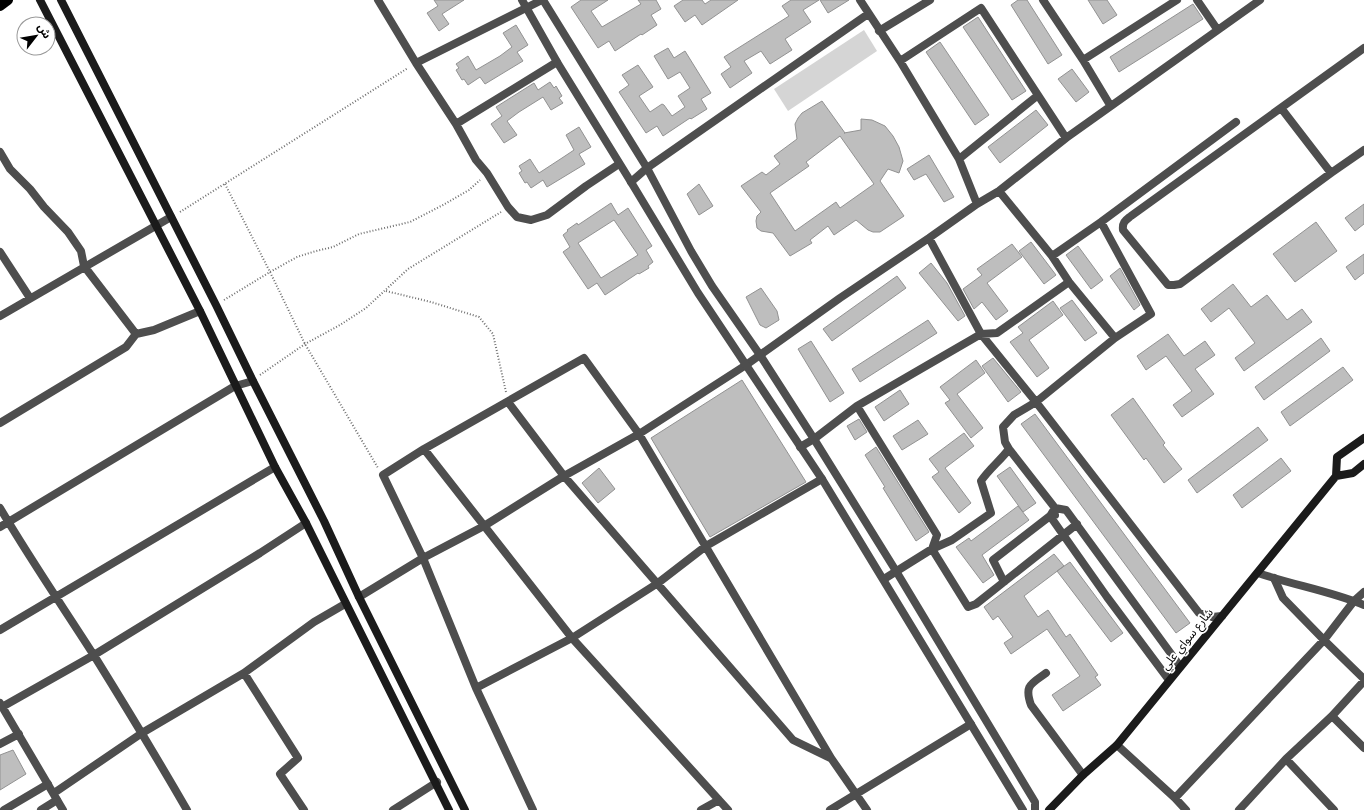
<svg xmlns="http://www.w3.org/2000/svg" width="1364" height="810" viewBox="0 0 1364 810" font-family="'Space Grotesk','Noto Sans Arabic',sans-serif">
	<rect width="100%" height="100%" fill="#fff"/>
	<path fill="#d5d5d5" d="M864,30l13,21 -89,60 -14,-22z"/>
	<path fill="#bebebe" stroke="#929292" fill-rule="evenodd" d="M434,0h30l-22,14 7,10 -10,7 -12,-18 11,-7z
		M581,0h27l-17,11 11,16 39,-23 -3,-4h18l5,9 -10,6 6,10 -15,10 -1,-1 -26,17 -6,-10 -11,7 -27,-41z
		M683,0h19l3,4 6,-4h27l-36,25 -7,-10 -10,7 -11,-16z
		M791,0h28l-16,10 8,12 -26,17 7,11 -22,14 -9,-13 -17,10 8,12 -22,15 -9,-14 10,-7 -7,-10 65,-41 -7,-10z
		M820,0h29l-21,13z
		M1018,0h9l35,55 -14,9 -37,-59z
		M1088,0h19l10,15 -14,9z
		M1193,4l10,15 -84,53 -9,-15z
		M978,17l48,74 -14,9 -49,-73z
		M516,25l12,20 -11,7 6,9 -38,23 -5,-7 -12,8 -4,-6 -2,1 -6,-10 3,-2 -3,-4 12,-8 8,14 24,-14 12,-9 -9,-14z
		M940,42l49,73 -14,10 -49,-73z
		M668,48l6,10 11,-7 26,42 -10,6 6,10 -16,10 -1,-1 -27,18 -6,-10 -11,7 -27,-41 10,-7 -7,-10 16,-10 15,22 -14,9 11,16 12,-8 2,1 8,11 13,-9 -7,-11 12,-8 -10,-16 -12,7 -14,-23z
		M1072,69l17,23 -13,10 -18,-23z
		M550,82l4,6 2,-2 6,10 -3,2 4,5 -12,7 -8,-13 -24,15 -12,9 10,14 -13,8 -13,-19 11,-8 -6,-9 38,-24 4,7z
		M822,101l23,32h-1l17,-3v-11l11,1 13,6 8,10 6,11 4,14 -4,12 -11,-4 -8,12 24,35 -24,16h-7l-5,-2 -12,-10 -22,15 -6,-9 -18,14 2,3 -22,13 -17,-23 -12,-2 -4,-3 -1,-7 1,-5 4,-4 -20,-26 21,-14 4,3 14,-11 -6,-8 23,-17 -2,-15 3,-6 4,-5zM840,136l34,48 -34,24 -4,-6 -41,29 -25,-38 39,-27 -3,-4z
		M1036,110l12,15 -48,38 -12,-16z
		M579,127l12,20 -12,7 6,10 -38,23 -4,-7 -12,8 -4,-6 -2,1 -6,-10 3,-2 -3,-5 11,-7 9,14 23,-15 12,-8 -8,-15z
		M929,155l25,42 -10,5 -18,-28 -12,6 -7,-11z
		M699,184l14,22 -14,9 -12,-21z
		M611,203l7,12 10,-7 24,38 -6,4 7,12 -5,4 1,2 -10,6 -1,-1 -33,22 -8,-12 -9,6 -25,-37 7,-5 -7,-12 5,-4 -1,-1 10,-7 1,2zM614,220l24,35 -37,23 -23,-35z
		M1364,204v20l-9,7 -10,-13z
		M1316,222l21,29 -42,31 -22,-28z
		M1031,242l25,33 -12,9 -25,-33z
		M1012,244l10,13 -35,26 21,28 -12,9 -14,-18 -8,7 -11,-20 19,-14 -5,-6z
		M1078,246l25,34 -12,9 -25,-34z
		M1364,254v19l-9,7 -9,-13z
		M931,263l16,20 18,33 -7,5 -39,-48z
		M1120,268l20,37 -6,5 -24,-34z
		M897,276l9,12 -74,53 -9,-12z
		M1233,284l18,23 16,-12 20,25 15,-11 10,13 -68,49 -9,-13 20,-15 -26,-35 -18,14 -10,-13z
		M761,288l16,23 2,9 -13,8 -6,-3 -14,-28z
		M1072,300l25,33 -12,8 -25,-33z
		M1053,301l10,14 -34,25 20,28 -12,9 -27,-35 13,-9 -5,-6z
		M928,320l9,13 -77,49 -8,-13z
		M1168,334l16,22 21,-15 10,14 -20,14 19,25 -32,23 -9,-12 19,-14 -26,-35 -20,14 -9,-14z
		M1321,338l9,13 -66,49 -9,-13z
		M811,341l33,52 -14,9 -32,-53z
		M993,358l28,34 -13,10 -26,-36z
		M976,360l9,13 -28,21 26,34 -12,10 -26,-35 5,-3 -10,-13z
		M1343,367l10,13 -63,46 -9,-14z
		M742,380l64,102 -96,55 -59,-99z
		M900,390l9,14 -25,17 -9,-14z
		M1133,398l32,45 -2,2 19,24 -18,14 -18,-25 -2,2 -33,-45z
		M1035,414l155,209 -14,10 -155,-209z
		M859,419l8,13 -12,8 -8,-14z
		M918,420l10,14 -26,16 -9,-14z
		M1258,427l10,13 -71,53 -9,-13z
		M964,433l10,13 -29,22 26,35 -12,10 -27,-36 7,-5 -10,-13z
		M876,447l53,85 -13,9 -33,-53 2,-1 -20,-32z
		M1281,458l10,13 -49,37 -9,-13z
		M1010,467l26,36 -13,9 -26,-36z
		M599,468l16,21 -17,14 -16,-20z
		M1018,506l11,14 -47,35 12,20 -11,8 -27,-36 13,-9 2,3z
		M1054,554l10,12 -40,30 14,21 10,-7 18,27 4,-3 28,41 -3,2 6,8 -38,26 -11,-16 28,-19 -33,-47 -36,25 -7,-11 9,-6 -15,-21 -5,4 -9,-13z
		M1070,562l53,71 -12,9 -54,-71z
		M13,750l13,24 -26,16v-35z"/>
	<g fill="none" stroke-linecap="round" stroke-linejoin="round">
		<path stroke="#707070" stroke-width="2" stroke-dasharray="1 2" stroke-linecap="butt" d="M225,184l45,88 35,72 73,124
			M180,212l228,-144
			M386,291l45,11 48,15 14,17 13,58
			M224,300l46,-28 27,-15 19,-6 17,-4 26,-13 51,-12 33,-17 26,-15 11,-10
			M260,375l45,-31 35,-19 26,-17 42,-39 93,-57"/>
		<path stroke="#4e4e4e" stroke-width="8" d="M378,0l38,63 40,61 20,36 11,13 21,34 9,10 14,3 16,-5 39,-29 33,-22
			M860,0l40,61 59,98 18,45
			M1043,0l40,60 27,45
			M1197,0l20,29
			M879,31l51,-31
			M1364,48l-233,168c-5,4 -9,6 -8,14l45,55h6l6,-1 151,-111 33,-23
			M1083,60l94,-60
			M900,61l81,-53 85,130
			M416,63l126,-63
			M1281,108l50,65
			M456,124l101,-62
			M0,152l10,17 20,20 14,18 24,25 13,19 3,15 52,68
			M959,159l78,-63
			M631,182l16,-14 221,-154
			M999,191l53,65 17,26 46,56
			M1101,222l50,92 -36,24 -79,64 -22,13 -11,12 2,15 4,7 46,59 11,2 114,156
			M929,238l52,96 55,68 163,211 13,4 10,-1
			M0,252l30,46
			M1052,256l49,-34 135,-100
			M0,316l171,-99
			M508,402l56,74 229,264 37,18
			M857,406l80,129 -5,14 36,58 8,-3 101,-80
			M0,423l126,-76 10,-13 18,-4 46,-19
			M800,447l14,-8 43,-33 124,-72 16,-1 72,-51
			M424,449l148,189 156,172
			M0,508c30,51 63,99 95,149 31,50 62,101 92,153
			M1055,508l-5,8 57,81 62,83
			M0,527l235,-141 18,-5
			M1274,578l9,20 41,42 40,39
			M884,579l48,-30 20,-9 39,-27 -10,-32c9,-13 19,-20 28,-32
			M1004,582l-11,-22 57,-44 5,-1
			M359,597l64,-39 61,-32 80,-50 75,-42 107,-69 94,-67 89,-60 48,-34 22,-13 67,-53 194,-138
			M0,630l275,-163
			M244,673l54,85 -18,16 24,36
			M1046,673c-15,11 -22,12 -15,32l52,70
			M476,688l96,-50 86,-55 48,-37 116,-67
			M0,703l63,107
			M2,707l92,-52 166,-102 46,-30
			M1332,716l32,32
			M0,744l19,-10
			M1117,745l58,53 11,12
			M1286,759l48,51
			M54,793l88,-60 102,-60 70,-51 31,-18
			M1175,798l149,-158 30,-39 10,-9
			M393,810l44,-28
			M533,810l-57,-122 -53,-130 -40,-83 41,-26 160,-91 55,76 192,324 36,52
			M701,810l18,-10
			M830,810l141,-86
			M1239,810l47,-51 46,-43 32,-35"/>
		<path stroke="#4e4e4e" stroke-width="8" d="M522,0l35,62 74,120 67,111 124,186 201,331
			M543,0l104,168 44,83 21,35 48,69 54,84 82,132 139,231v8
			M1258,573c35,12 72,18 106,32
			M4,810l44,-26
			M41,810l16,-10"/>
		<path stroke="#1b1b1b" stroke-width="8" d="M40,0l160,311 75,156 31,56 143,287
			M61,0l155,305 37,76 71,140 35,76 106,213
			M1336,476l17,-3 11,-9
			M1049,810l34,-35 34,-30 219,-269 1,-19 27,-19"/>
		<path stroke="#000" stroke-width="10" d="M0,6l8,-6"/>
	</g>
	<g text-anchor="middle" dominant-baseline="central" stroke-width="3.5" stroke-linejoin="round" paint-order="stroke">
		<g font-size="12" fill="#000" stroke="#fff">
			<text transform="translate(1187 639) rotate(-51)">شارع سواي علي</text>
		</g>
	</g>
	<g transform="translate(36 36) rotate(59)"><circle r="19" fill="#ffffff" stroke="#999999"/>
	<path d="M0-3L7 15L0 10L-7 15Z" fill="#000000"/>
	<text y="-6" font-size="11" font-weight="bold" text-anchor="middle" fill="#000000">ش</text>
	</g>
</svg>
